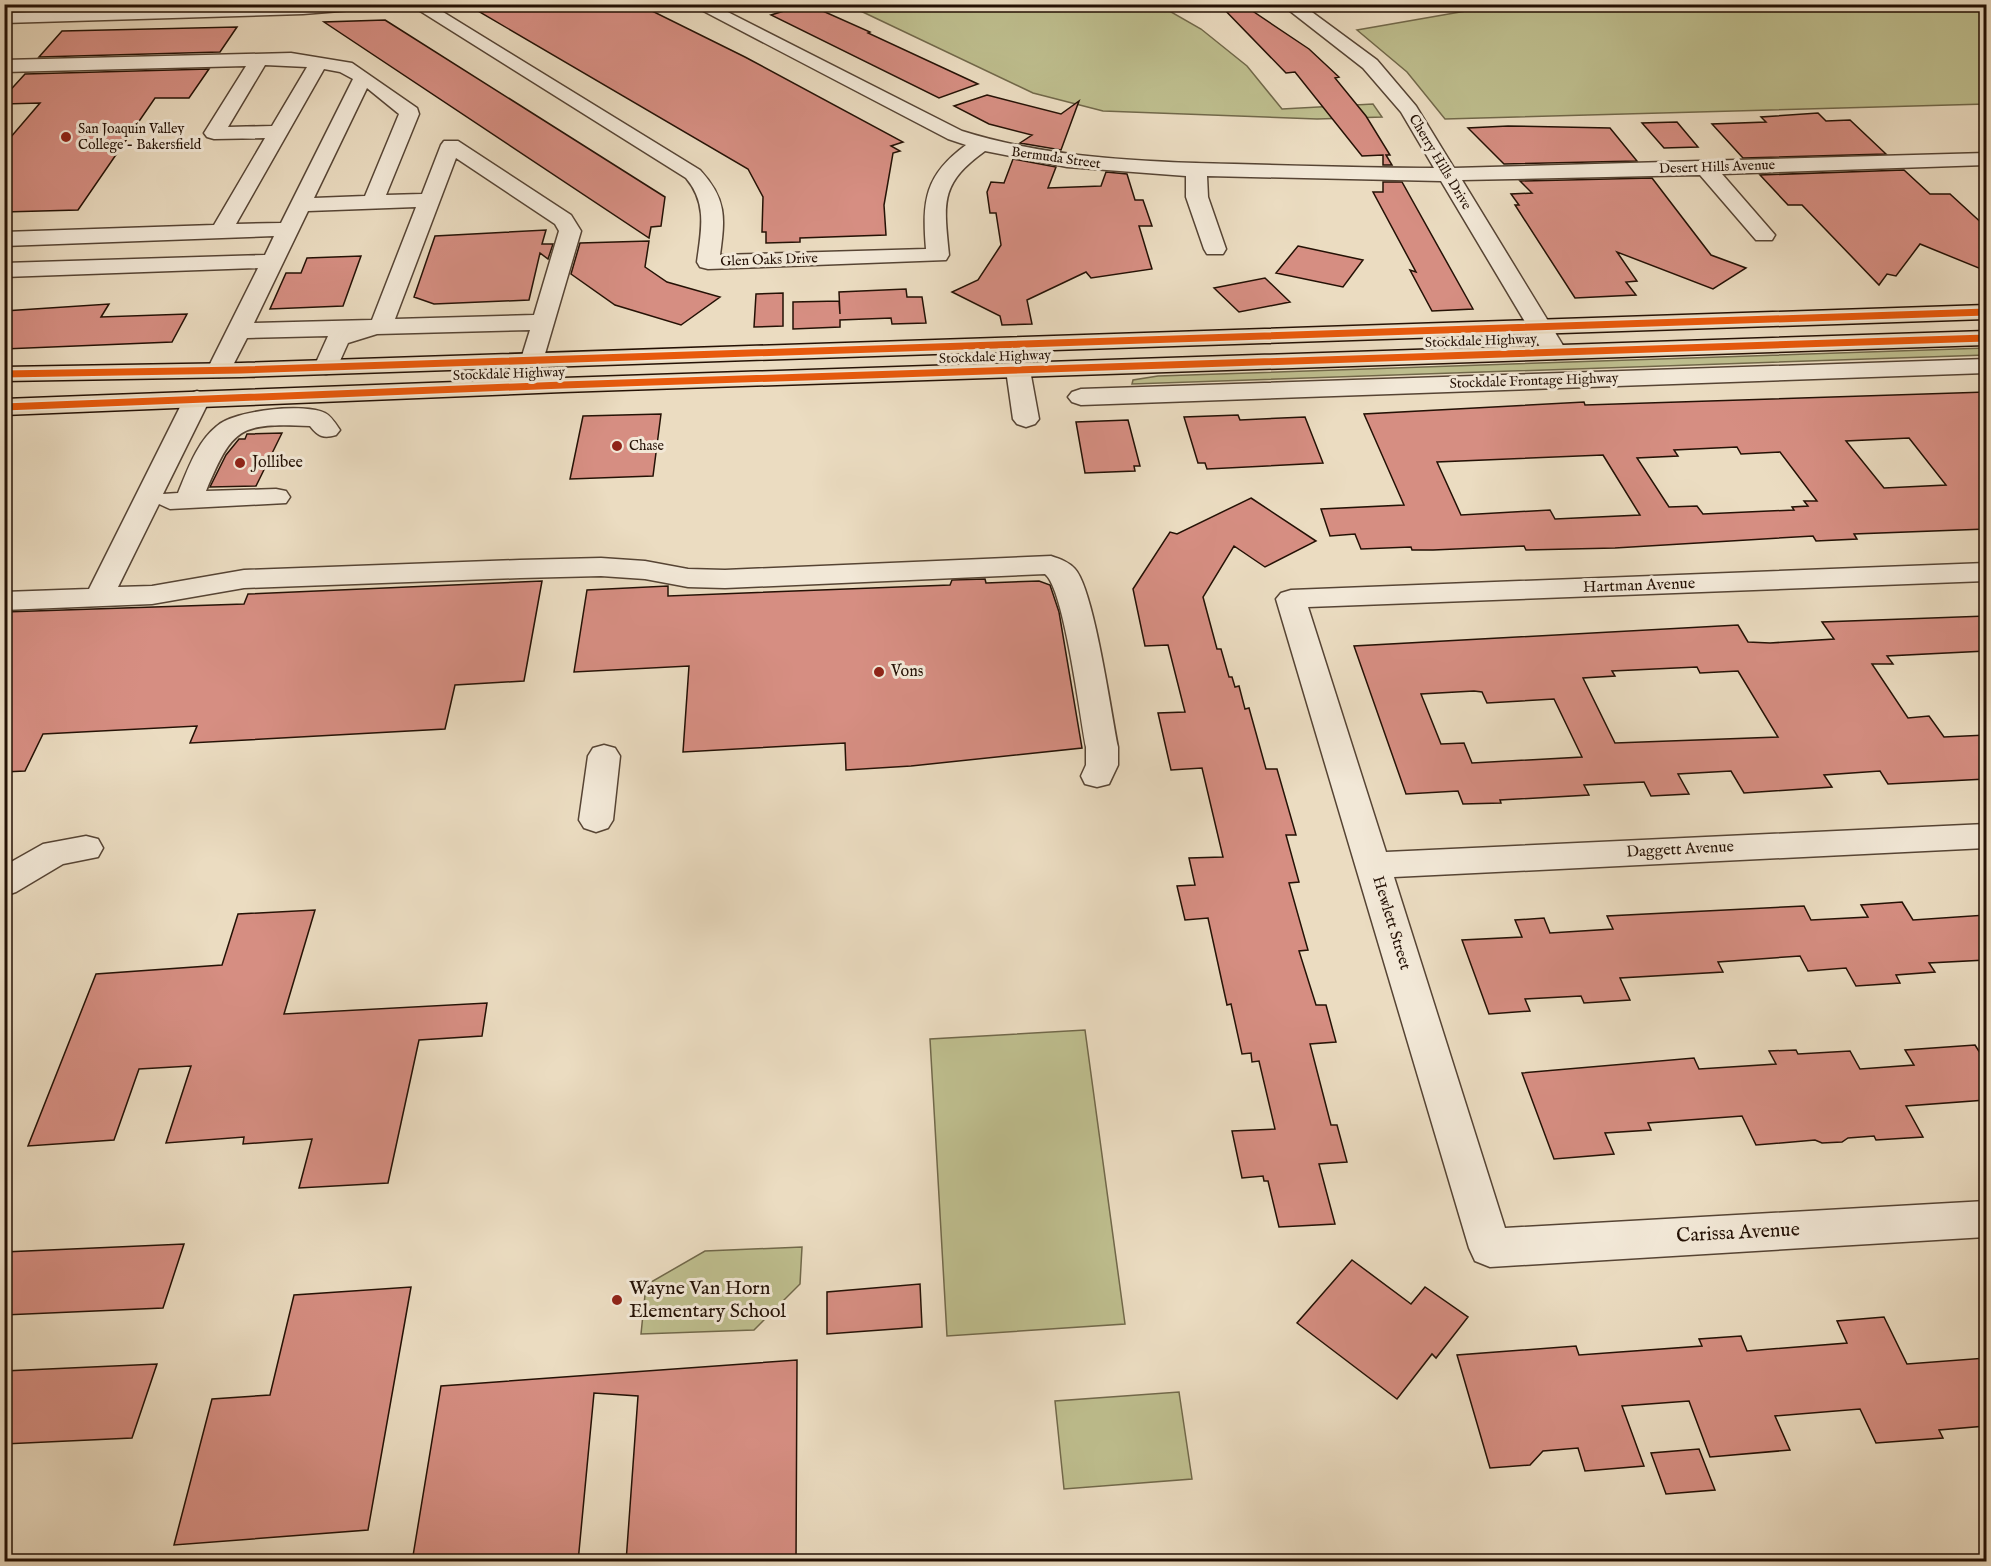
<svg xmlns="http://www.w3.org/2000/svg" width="1991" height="1566" viewBox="0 0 1991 1566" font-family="'IM FELL English',serif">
	<rect width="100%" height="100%" fill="#ebdcc1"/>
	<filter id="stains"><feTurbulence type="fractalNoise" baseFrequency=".00333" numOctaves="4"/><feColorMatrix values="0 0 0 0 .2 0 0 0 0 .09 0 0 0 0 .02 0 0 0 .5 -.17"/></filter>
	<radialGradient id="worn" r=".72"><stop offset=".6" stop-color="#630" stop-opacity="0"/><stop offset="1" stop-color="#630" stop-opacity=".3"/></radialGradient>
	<path fill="#bebe8e" stroke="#71684a" stroke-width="1.5" d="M1506,4l480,1v99l-541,15 -38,-47 -50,-42z
		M848,5h311l42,24 46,37 35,43 91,-5 9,13 -65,2 -214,-8 -70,-18z
		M1986,348v7l-854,29 1,-4 25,-4z
		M1085,1030l40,294 -178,12 -17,-297z
		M802,1247l-2,37 -46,46 -113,4 5,-49 59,-34z
		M1179,1392l13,87 -128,10 -9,-88z"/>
	<path fill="#d68e82" stroke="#241105" stroke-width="1.5" fill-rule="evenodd" d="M466,4h172l107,53 158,85 -12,4 9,5 -7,2 -9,52 2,30 -86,3v4l-34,1v-11h-4l1,-35 -15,-28z
		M807,4l63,28 -2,1 110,51 -39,14 -168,-83z
		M1219,4h23l67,45 30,28 -4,1 31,38 24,39h-4l6,10h-9v-10l-21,1 -67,-84 -9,1z
		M385,20l280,177 -4,29 -10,1 -2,11 -325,-216z
		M237,27l-17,25 -181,5 23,-26z
		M209,69l-20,29h-34l-77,112 -74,2v-67l36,-42 -36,1v-7l21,-23z
		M987,95l74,19 18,-13 -18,49 -41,-7 12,-8 -43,-11 -35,-18z
		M1818,113l8,8 24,-1 36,34 -143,4 -31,-34 54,-2 -5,-5z
		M1677,122l21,25 -34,1 -22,-25z
		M1508,126l102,2 27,33 -133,3 -36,-36z
		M1013,159l43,8 -8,21 53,-2 5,-14 21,2 8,26h8l9,26h-13l13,43 -61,9 -5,-6 -59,28 5,24 -30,1 -2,-9 -48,-24 26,-12 23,-35 -5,-32h-6l-3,-21 4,-10 13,1z
		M1904,170l26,24h20l36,33v44l-66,-27 -24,32 -9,-2 -8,11 -77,-80h-14l-28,-30z
		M1652,178l59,77 35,13 -33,21 -96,-37 20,29 -11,1 10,13 -61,3 -60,-93h4l-8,-11 21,-1 -12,-12z
		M1383,182h19l71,127 -41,2 -22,-41 6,2 -43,-80h10z
		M546,230l-4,14h11l-5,15 -8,-6 -11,47 -95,4 -20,-7 21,-61z
		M649,241l-4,26 22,15 53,15 -39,28 -66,-20 -44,-31 9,-31z
		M1298,246l65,14 -20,27 -67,-14z
		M361,256l-18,50 -73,3 16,-36h15l6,-15z
		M1265,278l25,24 -51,10 -25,-24z
		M906,289l1,8h15l4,26 -34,1 -1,-6 -51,2v7l-47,2v-27l46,-1 1,13 -1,-22z
		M783,293v33l-29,1 2,-33z
		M109,304l-8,13 86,-3 -15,28 -168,7v-38z
		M1986,392v137l-132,5 3,5 -41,2 -3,-5 -198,12 -89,2 -2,-4 -91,4h-21l-1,-3 -50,2 -6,-15 -25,2 -9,-27 83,-4 -40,-91 220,-12 1,3zM1909,438l37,47 -62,3 -38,-47zM1737,447l4,7 39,-2 37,49h-13l4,5 -16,1 2,3 -91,4 -6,-8 -28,1 -32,-49 41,-2 -4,-6zM1603,455l37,60 -85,4 -5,-9 -89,5 -24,-53z
		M661,414l-8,62 -83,3 13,-63z
		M1238,415l2,5 65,-3 18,46 -116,6 -2,-6h-7l-14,-46z
		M1128,420l12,46h-6l1,5 -50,2 -9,-51z
		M282,433l-26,53 -46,1 16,-32 13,-16h6l2,-5z
		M1251,498l65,43 -51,26 -31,-21 -31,51 14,52h4l8,28h3l3,10 4,-1 6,23 4,-1 17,61h11l19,66h-10l13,47 -10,1 19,67 -9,1 17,54h10l10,37 -26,2 21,81h6l10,37 -28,2 16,60 -56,3 -11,-46h-4l-1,-5 -21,2 -10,-47 43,-2 -16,-68 -7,1 -1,-9 -9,1 -11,-50 -4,1 -19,-87 -23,2 -8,-34 18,-1 -6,-27 34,-1 -21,-89 -31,2 -13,-57 27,-1 -17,-67 -23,1 -12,-57 37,-57 7,2z
		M985,579l1,4 53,-2 11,4 9,27 23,136 -171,18 -65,4 -1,-27 -162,9 6,-86 -115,6 13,-82 81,-4v10l282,-11 2,-5z
		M542,581l-18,100 -69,4 -10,44 -255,14 7,-17 -154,8 -18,37 -21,1v-160l240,-8 4,-10z
		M1986,616v35l-99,5 6,8h-21l36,54 21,-2 15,21 42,-2v44l-98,5 -8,-13 -56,4 8,12 -88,6 -13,-22 -53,3 11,20 -38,2 -7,-14 -60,3 5,10 -89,5 1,3 -38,1 -5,-13 -52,3 -52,-148 384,-21 10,17 22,1 64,-4 -12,-17zM1697,667l3,6 38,-2 40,66 -163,6 -32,-65 32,-2 -3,-5zM1474,691l8,1 5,11 67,-4 28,58 -110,6 -8,-20 -23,1 -20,-50z
		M1902,902l11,18 73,-5v45l-57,3 6,9 -39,3 4,8 -44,3 -10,-18 -38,3 -8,-15 -82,6 5,10 -103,6 10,22 -46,3 -3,-7 -56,3 5,12 -41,3 -27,-74 60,-3 -7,-17 29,-2 6,15 63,-4 -6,-13 197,-10 7,14 57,-3 -7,-12z
		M315,910l-31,104 203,-11 -5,33 -63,4 -31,143 -89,5 13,-49 -69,5 1,-7 -78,6 25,-77 -52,3 -25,71 -86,6 68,-172 126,-9 16,-51z
		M1975,1045l5,8 6,-1v48l-80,6 17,31 -47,3 -2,-4 -26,2 -6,4 -20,1 -7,-3 -59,5 -14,-29 -94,7 3,7 -46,3 9,21 -60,5 -32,-86 172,-15 5,11 77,-5 -7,-13 27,-1 2,4 52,-3 10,18 54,-4 -9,-15z
		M184,1244l-21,64 -159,7v-63z
		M1352,1260l59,44 14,-17 43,30 -32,41 -4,-4 -35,45 -100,-76z
		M920,1284l2,43 -95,7v-42z
		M411,1287l-43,243 -194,15 38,-146 58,-4 24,-100z
		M1884,1317l23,47 79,-6v68l-47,4 4,8 -67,5 -16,-34 -85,7 15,34 -80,7 -21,-56 -67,5 22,60 -59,5 -7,-23 -35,3 -13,14 -40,3 -33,-113 119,-9 3,9 123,-9 -3,-7 42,-3 6,15 100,-8 -10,-22z
		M797,1360l-1,202h-170l12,-166 -44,-3 -16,169h-166l29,-176z
		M157,1364l-25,74 -128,6v-73z
		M1699,1449l16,41 -49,4 -15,-41z"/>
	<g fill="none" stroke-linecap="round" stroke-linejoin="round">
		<g stroke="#564434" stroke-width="3">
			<path id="minor" d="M279,4h94l-8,5 -62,5 -299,9v-10z
				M409,4h21l270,166c27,29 25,48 20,85l206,-6c-4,-49 -1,-74 40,-104l-18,-6 -258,-135h22l250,127c77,24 154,29 234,32 79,2 159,5 238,5l-33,-56 -38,-44 -82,-64h20l76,56 39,46 38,62 532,-15v12l-264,9 53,61 -3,5h-16l-56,-65 -238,5 105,172 -3,5 -9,2 -9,-2 -3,-5 -102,-171 -234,-5 1,21 18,52 -3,5h-16l-3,-5 -18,-52v-21l-119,-9 -82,-16c-46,33 -41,52 -36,104l-3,5 -238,9 -8,-2 -3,-5c4,-31 11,-58 -11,-84z
				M291,53l61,10 65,45 2,6 -33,81 36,-1 19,-49 3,-4h14l113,74 10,16 -39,133 -9,2 -9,-2 -3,-5 9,-29 -153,4 -29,9 -13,29 -9,2 -9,-2 -3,-5 14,-31 -81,2 -19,37 -9,2 -9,-2 -3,-5 51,-102 -254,9v-14l261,-8 9,-19 -270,10v-14l210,-7 51,-87 -51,1 -7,-2 -3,-4 42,-67 -242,6v-12zM265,65l42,2 -35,59 -44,1zM324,69l16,3 13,7 -72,144 -45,1zM367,88l32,26 -34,82 -51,2zM456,158l99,66 4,7 -25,84 -139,4zM416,207l-44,113 -118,3 54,-112z
				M1986,359v14l-905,32 -9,-3 -4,-5 4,-5 9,-3z
				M1018,363l9,2 3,5 9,49 -4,5 -9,3 -9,-3 -4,-5 -7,-49 3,-5z
				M197,391l9,3 4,5 -47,95 15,-1c10,-24 19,-51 39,-67 18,-16 87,-23 108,-13 6,3 11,11 15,17l-4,5c-13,4 -18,1 -26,-9 -71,-3 -77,1 -104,65l70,-2 10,2 4,6 -4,6 -116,6 -11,-5 -41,83 34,-1 92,-16 276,-10 81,-2 44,3 43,8 37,1 326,-14c9,3 18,6 24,13 19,21 36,144 43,178v18l-9,19 -12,3 -12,-3 -4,-8 5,-11v-18c-6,-30 -22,-159 -41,-173l-320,14 -37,-1 -43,-8 -44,-3 -81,2 -276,10 -92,16 -148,6v-18l85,-3 95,-190 4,-5z
				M1986,563v18l-678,26 78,245 600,-28v24l-592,29 111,351 481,-27v36l-496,30 -15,-6 -6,-13 -193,-649 5,-6 10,-3z
				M604,745l11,3 5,8 -7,64 -5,8 -12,4 -12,-4 -5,-8 9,-64 5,-8z
				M86,836l12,3 5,9 -5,9 -35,7 -47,28 -12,4v-30l39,-22z"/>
		</g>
		<g stroke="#241105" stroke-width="3">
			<path id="major" d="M1986,305v14l-1745,58 -237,4v-14l237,-4z
				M1986,331v14l-1423,47 -559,23v-16l559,-21z"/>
		</g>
		<use href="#minor" fill="#f2e8d7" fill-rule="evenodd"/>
		<use href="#major" fill="#ebdcc1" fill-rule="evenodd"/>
		<g stroke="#f2e8d7" stroke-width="10">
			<path id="cycleway" d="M4,374l237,-4 1745,-58
				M4,407l559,-22 1423,-47"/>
		</g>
		<use href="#cycleway" stroke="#e8590c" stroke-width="7"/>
	</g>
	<g fill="#8f2418" stroke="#f2e8d7" stroke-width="2">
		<circle cx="66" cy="137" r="6"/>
		<circle cx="617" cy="446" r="6"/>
		<circle cx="240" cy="463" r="6"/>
		<circle cx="879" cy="672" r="6"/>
		<circle cx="617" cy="1300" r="6"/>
	</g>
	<g text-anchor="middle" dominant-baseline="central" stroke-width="6" stroke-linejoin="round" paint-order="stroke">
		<g font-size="14" fill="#241105" stroke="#f2e8d7" text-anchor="start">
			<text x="78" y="129">San Joaquin Valley<tspan x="78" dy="16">College - Bakersfield</tspan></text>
			<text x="629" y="446">Chase</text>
		</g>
		<g font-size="14" fill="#241105" stroke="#f2e8d7">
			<text transform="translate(1056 158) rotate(8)">Bermuda Street</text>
			<text transform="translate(1440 162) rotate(59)">Cherry Hills Drive</text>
			<text transform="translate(1717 167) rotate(-2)">Desert Hills Avenue</text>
			<text transform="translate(769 260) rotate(-2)">Glen Oaks Drive</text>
			<text transform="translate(1481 341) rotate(-2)">Stockdale Highway</text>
			<text transform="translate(995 357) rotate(-2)">Stockdale Highway</text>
			<text transform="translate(509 374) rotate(-2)">Stockdale Highway</text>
			<text transform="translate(1534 381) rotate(-2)">Stockdale Frontage Highway</text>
		</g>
		<g font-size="16" fill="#241105" stroke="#f2e8d7" text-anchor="start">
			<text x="252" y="463">Jollibee</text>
			<text x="891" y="672">Vons</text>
		</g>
		<g font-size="16" fill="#241105" stroke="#f2e8d7">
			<text transform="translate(1639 586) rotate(-2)">Hartman Avenue</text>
			<text transform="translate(1680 850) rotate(-3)">Daggett Avenue</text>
			<text transform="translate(1391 923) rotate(73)">Hewlett Street</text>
		</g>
		<g font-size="20" fill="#241105" stroke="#f2e8d7">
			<text transform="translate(1738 1233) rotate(-3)">Carissa Avenue</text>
		</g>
		<g font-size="20" fill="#241105" stroke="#f2e8d7" text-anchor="start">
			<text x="629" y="1288">Wayne Van Horn<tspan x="629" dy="23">Elementary School</tspan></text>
		</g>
	</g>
	<rect width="1991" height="1566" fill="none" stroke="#ebdcc1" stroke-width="24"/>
	<rect x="6" y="6" width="1979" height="1554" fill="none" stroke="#241105" stroke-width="3"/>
	<rect x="12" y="12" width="1967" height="1542" fill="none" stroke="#241105" stroke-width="1.5"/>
	<rect width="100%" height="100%" filter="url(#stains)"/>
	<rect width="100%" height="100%" fill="url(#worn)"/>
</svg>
